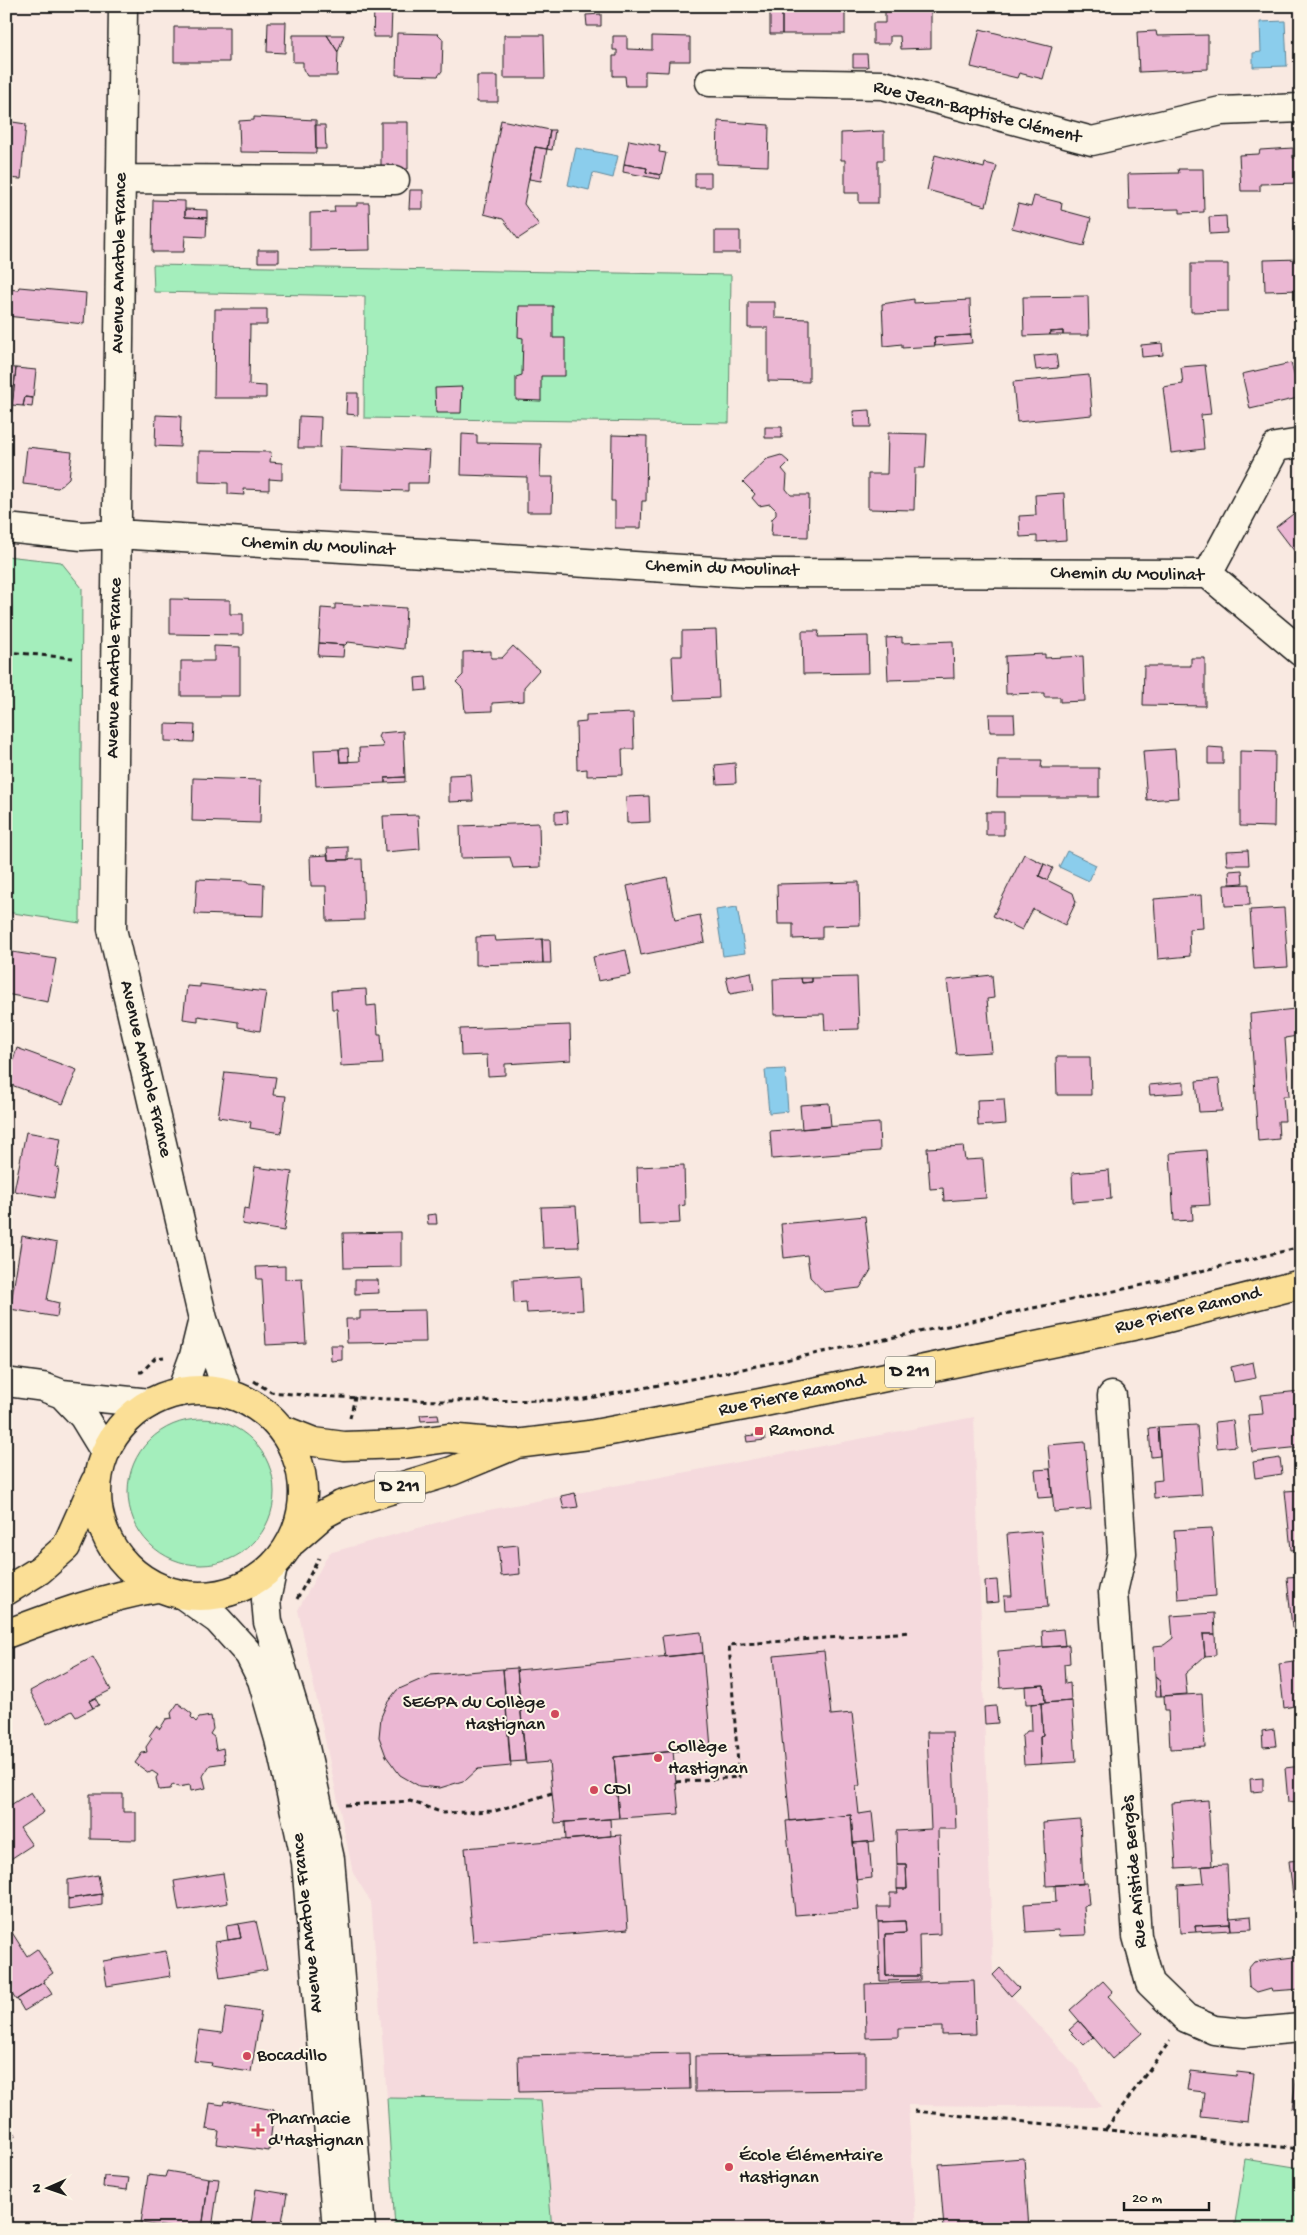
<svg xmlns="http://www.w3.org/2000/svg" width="1307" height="2235" viewBox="0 0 1307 2235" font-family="'Gochi Hand',sans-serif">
	<rect width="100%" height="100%" fill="#f9e9e1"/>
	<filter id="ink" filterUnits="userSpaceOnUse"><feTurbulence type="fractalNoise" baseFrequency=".02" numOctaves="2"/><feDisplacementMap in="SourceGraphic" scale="10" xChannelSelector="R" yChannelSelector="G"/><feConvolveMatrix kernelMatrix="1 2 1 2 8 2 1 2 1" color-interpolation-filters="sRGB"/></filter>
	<g filter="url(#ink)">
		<path fill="#f5dadd" d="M974,1417l19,558 85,94 23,38 -193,-2 9,124h-365l-11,-129 -154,-2 -16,-196 -18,-29 -55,-263 31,-57 139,-39z"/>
		<path fill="#a4eebc" stroke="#60856c" d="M153,265l578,10 -2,148 -365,-5 1,-122 -211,-4z
			M6,556l55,6 21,26 -2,335 -74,-11z
			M128 1492a73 73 0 1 1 146 0a73 73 0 1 1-146 0Z
			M387,2098l154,2 11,129h-157z
			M1245,2159l56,9v61h-67z"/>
		<path fill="#8bcdec" stroke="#5f8699" d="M1285,21l2,45 -34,1v-14l8,-1 -1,-30z
			M576,148l42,8 -5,22 -20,-5 -4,17 -21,-5z
			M1067,851l29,14 -7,16 -30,-14z
			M737,907l8,46 -22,3 -7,-46z
			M785,1069l3,42 -19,2 -4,-43z"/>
		<path fill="#ebb7d3" stroke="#1c1c1c" d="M314,6h14v3h-14z
			M328,6h23v3h-23z
			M351,6h15v3h-15z
			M554,6h12v4h-12z
			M707,6h39v2z
			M770,6h12v28h-12z
			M782,6h63v28h-63z
			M885,6h46v42l-30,1 -1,-13h-10v8h-17v-21h12z
			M374,9h18l-1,28h-18z
			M601,14v12h-14l-1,-11z
			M268,22h18l-1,31 -18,-1z
			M174,27h55v35h-55z
			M980,29l72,18 -9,32 -24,-6 -2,5 -46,-11z
			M1156,31l1,5 51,-1v34l-69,3 -2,-40z
			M397,33l41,1 5,5 -1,32 -4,5 -42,-1z
			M293,35h34l11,17 -1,24h-30l-4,-7v-7h-10z
			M327,35h17l-6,17z
			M504,35h40l1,43h-41z
			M613,36h14v13l25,1v-14l38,1v24h-21l-1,11 -23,-1v15h-19l-1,-10h-12v-20h4v-6h-4z
			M853,54h14l1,13h-15z
			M477,76h21v26h-21z
			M6,104l6,1 -2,17 -4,-1z
			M254,117l62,3v33l-76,-1 -1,-31 15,-1z
			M501,120l49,10 -3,19 -12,-2 -11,57 15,21 -21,14 -15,-20 -19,-5z
			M6,121l20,3 -5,55 -15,-1z
			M718,121l51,4 -1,41 -51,-2z
			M381,122h27v47h-27z
			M315,125h10l1,24h-10z
			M550,130h5l-3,20 -5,-1z
			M884,131v29h-6v43h-19v-10h-14v-33h-4v-27z
			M629,140l31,6 -1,6 7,1 -5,22 -15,-3 1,-4 -23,-4z
			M535,147l12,2 -6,32 -12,-2z
			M1293,148v10h8v25l-41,1v7h-19l-2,-36 20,-1 1,-4z
			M935,155l49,13 1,-5 12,3 -11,40 -59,-16z
			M624,164l23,4 -1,4 15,3 -1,4 -37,-7z
			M1178,169h25l1,43 -24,1v-4l-51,1 -1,-36 51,-1z
			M695,173h16v14h-16z
			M410,190h13v19h-14z
			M1034,196l28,7 -1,7 30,8 -7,28 -72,-18 6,-24 13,3z
			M153,200l32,1v16l22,1 -1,19 -21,-1 -1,16h-32z
			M357,203h12l1,47 -60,1v-38l25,-1 -1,-6h23z
			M185,209l22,1v8l-22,-1z
			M1226,216l1,17 -17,1 -1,-17z
			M715,231h25v22h-25z
			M258,250h21v12h-21z
			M1301,259v31l-36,1 -1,-31z
			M1191,264h37v47l-37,1z
			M19,287l67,6 -2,31 -78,-8v-27l12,1z
			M1088,296l1,39h-26v-4l-13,1v3l-26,1 -1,-39z
			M914,299v4l56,-3 1,35 -37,2 1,9 -33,2v-4l-18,2 -2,-42z
			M748,302h27v16l34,1v63l-41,-1v-53h-20z
			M519,306h34v32h12v38h-24v25l-25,-1v-23l6,-2 1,-37 -5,-1z
			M215,309h52v16h-17l-1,60 17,1v12h-52z
			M1063,331v4h-13v-3z
			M971,335l1,8 -37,3 -1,-9z
			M1162,343l1,12 -21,2 -1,-12z
			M1056,354l2,14 -22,2 -2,-14z
			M1291,363l8,30h2v15l-3,-10 -48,11 -8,-35z
			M1205,365l6,49 -10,1 3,34 -33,4 -8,-66 20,-3 -2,-17z
			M6,367l10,1 -5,50 -5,-1z
			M16,368l20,2 -3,28 -8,-1 -2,9 -11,-1z
			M1089,375l3,40 -75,7 -4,-40z
			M462,387l-1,26h-25l-1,-25z
			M347,393h11v22l-12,-1z
			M25,397l8,1 -1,9 -9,-1z
			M870,410l1,17h-17l-1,-16z
			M156,415l25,1 -1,31 -25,-1z
			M299,416l22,1 -1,31h-22z
			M765,427h17v11h-17z
			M888,433l39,1 -2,34h-10l-1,42 -46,-1v-35h19z
			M462,434l15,1v8l64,1 -1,33h13l-1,35h-25v-35l-66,-2z
			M612,435l35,1 -1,65h-4l-1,27h-26v-27h-4z
			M341,446l89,5 -2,32h-20v8l-68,-2z
			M27,447l45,5 -3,26 -11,10 -35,-4z
			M199,451l72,1 -1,10 12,1v17l-13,-1v11l-26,-1 1,6 -16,-1v-11l-29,-1z
			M781,455l8,7 -7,7 5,6 -1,14 5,6h18l-1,42 -37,-1 1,-17 4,-4v-5l-6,-6 -11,2 -7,-8 3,-4 -12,-12 24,-23z
			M1064,493l2,47 -29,2v-6l-17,1 -1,-21 17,-1 -1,-20z
			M1301,508v46l-3,2 -22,-29z
			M170,599l60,1v14h13v21l-73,-1z
			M335,604l71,4 -2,41 -56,-7 -3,3 -26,-2 2,-35 14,1z
			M716,630l3,68 -45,2 -2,-44h10v-25z
			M802,631h17l-1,6 50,-1 1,37 -66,1z
			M902,637v6l51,-2 1,37 -66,2 -2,-42z
			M319,643l25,2 -1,12 -25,-1z
			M214,646l26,1v49h-59v-35h33z
			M513,646l26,24 -15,17v14l-32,2v8l-27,1 -2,-23 -7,-7 7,-7v-23l28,-1v7h11z
			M1045,654v4l38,-2 2,45 -25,1v-5h-16v-4l-38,1 -1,-38z
			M1191,658h14v48l-62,-1 1,-39h47z
			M426,677l1,13 -11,1 -1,-13z
			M633,713l1,36h-12l1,26 -36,1v-7l-10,1 -1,-47 10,-1v-7z
			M989,714h25l1,18h-25z
			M165,724l30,1 -1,17 -29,-1z
			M403,731l2,46 -20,1v5l-69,3 -2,-36 25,-1 1,13 20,-1 -1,-13 24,-1 -1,-5 -4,-5 2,-4z
			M1208,747l15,1v16h-15z
			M348,748l1,14h-9l-1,-13z
			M1175,749l3,49 -31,2 -4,-49z
			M1240,751l35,1 -1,75 -34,-1z
			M998,760h44l-1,8h58v29h-102z
			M735,763l1,20 -19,1 -2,-19z
			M471,774l2,27 -24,1v-27z
			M405,777v5l-20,1v-5z
			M193,778l68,2 -1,43 -68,-2z
			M649,796l1,26 -23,1 -1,-26z
			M567,811l1,12 -13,1v-12z
			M986,812h18v23h-18z
			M418,815l2,34 -35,3 -2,-36z
			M539,823l1,44 -27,1 -3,-11 -49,1 -1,-32z
			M348,847v13h-20l-1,-12z
			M1248,850l1,15h-22l-1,-14z
			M1024,854l20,10 -5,12 34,17 3,9 -11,23 -32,-16 -11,21 -29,-14z
			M328,855v5l34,-1 2,61 -37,1 -1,-35h-15l-1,-30z
			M1044,864l9,4 -6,12 -8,-4z
			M1242,870l1,13 -13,1 -1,-13z
			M667,877l8,43 25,-5 5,27 -64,13 -14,-69z
			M197,879l51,2v2l16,1 -1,32 -68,-2z
			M859,882l1,43 -38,1v12l-29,1v-15h-15l-1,-40z
			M1249,884l1,21 -25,1 -1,-21z
			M1201,895l2,33 -14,1 1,27 -32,3 -4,-60z
			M1284,908l4,59 -34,2 -4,-59z
			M495,936l1,5 46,-2 1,24 -67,2v-28z
			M542,939h8l1,24h-8z
			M626,950l5,25 -33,6 -5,-24z
			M6,951l50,8 -8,43 -42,-8z
			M751,972l3,18 -24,4 -4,-17z
			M992,975l2,23 -7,1 5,53 -36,2 -9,-74z
			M857,977l2,52 -34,1 -1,-16 -50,1 -1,-36 28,-1 1,5 10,-1v-4z
			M801,978h11v4l-10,1z
			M200,984l66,8 -6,39 -22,-4v-5l-40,-6v5l-15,-2 4,-33 13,1z
			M366,989l1,17 9,-1 2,29h3l2,30 -42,2 -4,-57h-5l-1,-18z
			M1295,1009l2,27 -12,2 4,58h-6l2,25h-7l1,18 -21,2 -8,-127z
			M570,1025l1,35 -66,4v11l-17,1 -1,-21 -26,1 -1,-27z
			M17,1048l60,22 -14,34 -57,-21z
			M1056,1057h34l1,38h-34z
			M225,1072l51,5 -3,18 13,1 -5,37 -31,-5 1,-6 -33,-5z
			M1219,1079l3,32 -23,1 -3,-31z
			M1184,1082v11l-34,2 -1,-10z
			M1004,1099l2,25 -28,2 -1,-26z
			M829,1103l2,23 -29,3 -2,-24z
			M879,1123l1,28 -108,8 -2,-28z
			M26,1132l35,6 -5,29 3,1 -5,30 -40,-7z
			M963,1146l2,14 18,-1 3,39 -42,3 -1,-13 -13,1 -3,-41z
			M1206,1150l4,55 -18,1 1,14 -19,1 -4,-68z
			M684,1165l1,40 -6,1 1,17 -41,2 -2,-58z
			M255,1167l37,5 -8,59 -42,-7 2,-16 5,1z
			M1109,1170l2,29 -38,3 -1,-29z
			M576,1206l3,41 -36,1 -2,-41z
			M436,1214l1,10h-9l-1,-9z
			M865,1216l6,54 -11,18 -36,4 -14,-15 -3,-22 -23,3 -3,-34z
			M401,1232v35l-57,1 -1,-35z
			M22,1236l35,7 -10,57 12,3 -2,14 -47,-8z
			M285,1266v13l17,-1 4,65 -40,2 -4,-66h-5l-1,-12z
			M581,1276l2,34 -56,3 -1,-11 -12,1 -1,-23z
			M355,1280h23l1,13 -24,1z
			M425,1310l1,32 -79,1 -1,-24h14v-8z
			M330,1345h12v15l-11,1z
			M1253,1362l3,16 -22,4 -3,-15z
			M1300,1391l1,56 -49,5 -4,-37 15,-1 -2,-19z
			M438,1414l1,6 -18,1 -1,-6z
			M1233,1420l3,26 -19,2 -2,-26z
			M1197,1425l5,70 -48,3 -1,-17 9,-1 -4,-53z
			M1158,1427l2,29 -9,1 -2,-29z
			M764,1434l1,6 -18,2 -1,-6z
			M1085,1442l6,67 -37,3 -6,-67z
			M1280,1458l2,16 -27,4 -2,-16z
			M1050,1469l2,28 -14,1 -3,-28z
			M1301,1490v59l-10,1 -6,-59z
			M575,1493l3,14 -14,2 -3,-13z
			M1212,1528l4,68 -38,3 -4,-69z
			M1041,1531l7,76 -43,3 -1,-14h8l-5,-62z
			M518,1545l2,29 -19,2 -3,-29z
			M1301,1576v52h-9l-5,-51z
			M997,1580l2,22 -13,1 -1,-22z
			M1214,1613l1,21h-12l2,22 -20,18 2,20 -26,2 -1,-16 -5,-4 -1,-30 10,-1 9,-7 -2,-22z
			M1063,1629l2,17 -22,1 -1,-16z
			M701,1632l2,21 -38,4 -3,-21z
			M1203,1634h12l1,21 -11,1z
			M1069,1645l1,18 -6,1 1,20 5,-1 1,18 -26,2 -1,-18 -44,3 -2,-37z
			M824,1651l7,64 21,-2 8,73h-4l3,28 13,-2 3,29 -22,2 -2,-28 -61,6 -16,-165z
			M703,1653l8,95 -97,9 5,61 -64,5 -6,-61 -23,2 -9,-94z
			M93,1657l18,33 -22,11 4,7 -17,9 -4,-6 -25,13 -17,-33z
			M1301,1661v81h-2l-4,-36 -11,2 -5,-44z
			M517,1668l8,93 -15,1 -7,-93z
			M503,1669l8,97 -33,3 -12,11 -26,8 -21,-2 -19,-11 -14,-19 -7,-19 2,-20 6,-14 10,-13 34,-15z
			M1155,1676l5,4 1,16h-5z
			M1044,1685l1,18 -19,1 -1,-18z
			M1202,1694l3,53 -35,2 -2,-39h-3l-1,-14z
			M95,1698l4,7 -6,3 -4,-7z
			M1072,1701l4,61 -35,2 -1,-28 3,-1 -2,-32z
			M178,1703l14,11 -1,3 5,5 3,-4 12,-2 2,13 -3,5 4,3 2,13 7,-2 2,15 -15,2 -7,11 3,12 -15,3 -1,-6 -12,2 -5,-3 -3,5 -11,1 -3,-12 2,-3 -6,-4 -3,2 -14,-10 7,-10 5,-1 -1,-5 6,-9 -3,-2 7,-10 4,3 6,-10 6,-1 -1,-5z
			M1041,1703l2,32 -3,1 1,28 -17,1 -2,-28 5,-6h5l-1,-27z
			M996,1706l2,17 -13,1 -1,-17z
			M1274,1729l2,17 -13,1 -1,-16z
			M927,1732h25l4,97h-18l2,105 -21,1 1,41h-34l-1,-42 21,-1 -1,-12 -27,1 -1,-15h13v-14h8l-1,-4h10l-1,-25h-9l-1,-33 35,-2z
			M673,1751l6,63 -60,4 -5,-61z
			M1301,1766v35l-13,1 -3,-34z
			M1263,1778v13l-12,1 -1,-13z
			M31,1792l13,20 -24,16 12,17 -26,17v-54z
			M90,1794h33v18h13v28l-46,-1z
			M1208,1800l4,66 -36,2 -4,-65z
			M851,1815l8,95 -64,5 -9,-94z
			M610,1819l1,17 -45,4 -1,-18z
			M1080,1820l3,64 -37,2 -3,-63z
			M621,1835l7,94 -155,13 -8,-94z
			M869,1842l3,36 -16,2 -3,-37z
			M1301,1860v35l-8,1 -4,-35z
			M897,1864h9l1,25h-10z
			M1227,1865l3,59 -35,2 1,6 -16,1 -2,-48 26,-2 -2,-17z
			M223,1873l5,30 -49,8 -5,-30z
			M98,1875l4,19 -34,5v-19z
			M1087,1883l2,22 -5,1 2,29 -27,1 -1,-6 -32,2 -2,-28 32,-2 -1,-17z
			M102,1894v11l-34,5v-11z
			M1251,1916l1,13 -21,1 -1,-12z
			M256,1921l11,49 -47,8 -5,-36 26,-4 -3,-14z
			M905,1921l1,12 -21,1 1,42h34v4l-40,1 -2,-59z
			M6,1923l21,33 10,-7 16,24 -10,7 1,2 -28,18 -10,-15z
			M238,1924l3,14 -13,2 -2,-14z
			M1230,1924l1,6 -35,2 -1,-6z
			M166,1951l5,25 -64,10 -4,-25z
			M1301,1956v33l-29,2 -1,-3 -14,4 -8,-6 -1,-17 6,-7z
			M1000,1968l19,20 -8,8 -18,-21z
			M974,1980l2,54 -34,1v-8l-43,1v9l-33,1 -1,-54z
			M1103,1981l10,11 -5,4 34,37 -30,26 -42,-49z
			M44,1982l8,12 -28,17 -7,-12z
			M226,2007l35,5 -10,60 -40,-6 1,-3 -18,-2 5,-31 23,3z
			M1079,2021l14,16 -9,8 -15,-15z
			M689,2053l1,36 -171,3 -1,-36z
			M866,2053v37l-171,2v-36z
			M1190,2071l46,5 1,-4 17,2 -6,48 -47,-5 3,-25 -17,-2z
			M1296,2080l5,1v29l-9,-1z
			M224,2101l50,9 -5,41 -52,-7 2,-13 -13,-2 4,-26 13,2z
			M6,2127l10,7 -10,14z
			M1024,2158l5,71h-85l-5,-65z
			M167,2171l42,7 -7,51h-19l-42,-6 7,-48 17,2z
			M104,2176l25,2 -2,12 -24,-3z
			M209,2178l10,1 -7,50h-10z
			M256,2189l31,5 -6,33 -30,-4z"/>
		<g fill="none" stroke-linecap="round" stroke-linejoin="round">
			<g stroke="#1c1c1c" stroke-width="31">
				<path id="minor" d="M123,6l-11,923 91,390 25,74
					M710,82l173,3 209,56 129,-30 80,-3
					M121,179l274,1
					M6,528l76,8 35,-2 630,39 461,1 93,78
					M1208,574l68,-127 25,-4
					M6,1382l37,5 19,7 88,9
					M181,1392l13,-36 9,-37
					M62,1394l21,22 22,36
					M1112,1396l10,157 -9,39 24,344 13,47 36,35 28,12 30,3 57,-5
					M273,1567l-7,33 2,22 34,112 28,125 31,370
					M183,1595l35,25 31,34 13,26 17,59 27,123 31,367"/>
			</g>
			<g stroke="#1c1c1c" stroke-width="31">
				<path id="major" d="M97 1493a103 103 0 1 1 206 0a103 103 0 1 1-206 0Z
					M281,1429l33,13 30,4 60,-2 44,-6 68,6 73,-9 171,-32 392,-81 149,-38
					M293,1541l31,-27 17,-9 111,-34 60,-25
					M6,1591l34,-21 26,-23 29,-65
					M6,1634c50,-19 99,-37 151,-46"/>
			</g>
			<path stroke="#1c1c1c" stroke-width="3" stroke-dasharray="5 4" stroke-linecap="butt" d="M6,652l67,6
				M139,1372h3l13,-14 9,-1
				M254,1381l17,11 42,4 126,5 140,-1 144,-27 420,-88 158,-38
				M350,1418l5,-21
				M297,1599l22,-41
				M676,1782l63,-5 -10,-132 182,-13
				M345,1805l65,-4 33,12 52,-2 57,-18
				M914,2111l387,38
				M1106,2129l64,-88"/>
			<use href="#minor" stroke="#fcf5e5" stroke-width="28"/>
			<use href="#major" stroke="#fbdf96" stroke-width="28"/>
		</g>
	</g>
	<g fill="#d1495b" stroke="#fcf5e5" stroke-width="2">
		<rect x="754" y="1426" width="10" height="10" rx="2.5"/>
		<circle cx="555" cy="1714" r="5"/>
		<circle cx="658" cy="1758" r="5"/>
		<circle cx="594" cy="1790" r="5"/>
		<circle cx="247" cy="2056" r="5"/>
		<path d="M255.5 2122.5h5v5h5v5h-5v5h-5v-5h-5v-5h5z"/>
		<circle cx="729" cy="2167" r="5"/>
	</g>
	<g text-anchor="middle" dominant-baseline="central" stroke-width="4" stroke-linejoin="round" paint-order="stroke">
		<g fill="#fcf5e5" stroke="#5f5d58" stroke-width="1">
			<rect x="885" y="1356.5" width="50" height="31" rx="4"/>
			<rect x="375" y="1471.5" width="50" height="31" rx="4"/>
		</g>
		<g font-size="18" font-weight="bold" fill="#1c1c1c">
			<text x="910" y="1372">D 211</text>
			<text x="400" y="1487">D 211</text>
		</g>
		<g font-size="19" fill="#1c1c1c" stroke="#fcf5e5">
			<text transform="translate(977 113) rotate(14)">Rue Jean-Baptiste Clément</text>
			<text transform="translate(120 263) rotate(-89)">Avenue Anatole France</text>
			<text transform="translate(318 547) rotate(3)">Chemin du Moulinat</text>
			<text transform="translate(722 569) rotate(2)">Chemin du Moulinat</text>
			<text transform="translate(1127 575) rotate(1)">Chemin du Moulinat</text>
			<text transform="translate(115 668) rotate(-89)">Avenue Anatole France</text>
			<text transform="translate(145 1069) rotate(77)">Avenue Anatole France</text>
			<text transform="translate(1188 1311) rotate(-14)">Rue Pierre Ramond</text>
			<text transform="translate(792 1396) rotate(-12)">Rue Pierre Ramond</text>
			<text transform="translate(1135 1872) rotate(-95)">Rue Aristide Bergès</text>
			<text transform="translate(308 1923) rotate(-96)">Avenue Anatole France</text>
		</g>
		<g font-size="19" fill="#1c1c1c" stroke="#fcf5e5" text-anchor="start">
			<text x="769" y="1431">Ramond</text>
			<text x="545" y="1703" text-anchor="end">SEGPA du Collège<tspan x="545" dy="22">Hastignan</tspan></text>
			<text x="668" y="1747">Collège<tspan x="668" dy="22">Hastignan</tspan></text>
			<text x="604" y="1790">CDI</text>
			<text x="257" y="2056">Bocadillo</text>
			<text x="268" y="2119">Pharmacie<tspan x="268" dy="22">d'Hastignan</tspan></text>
			<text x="739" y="2156">École Élémentaire<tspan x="739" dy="22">Hastignan</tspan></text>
		</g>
	</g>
	<rect width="1307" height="2235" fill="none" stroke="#fcf5e5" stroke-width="25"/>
	<rect x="12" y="12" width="1282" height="2210" fill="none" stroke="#1c1c1c" stroke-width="2" filter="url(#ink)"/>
	<g transform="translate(48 2188) rotate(268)" stroke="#fcf5e5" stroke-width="4" paint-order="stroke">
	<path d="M0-4L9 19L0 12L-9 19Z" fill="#1c1c1c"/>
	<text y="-8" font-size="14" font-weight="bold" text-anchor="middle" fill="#1c1c1c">N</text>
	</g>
	<path d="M1124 2202v8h85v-8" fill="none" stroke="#1c1c1c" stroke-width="2.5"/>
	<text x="1132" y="2202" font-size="15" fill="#1c1c1c" stroke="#fcf5e5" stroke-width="4" paint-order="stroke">20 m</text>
</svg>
